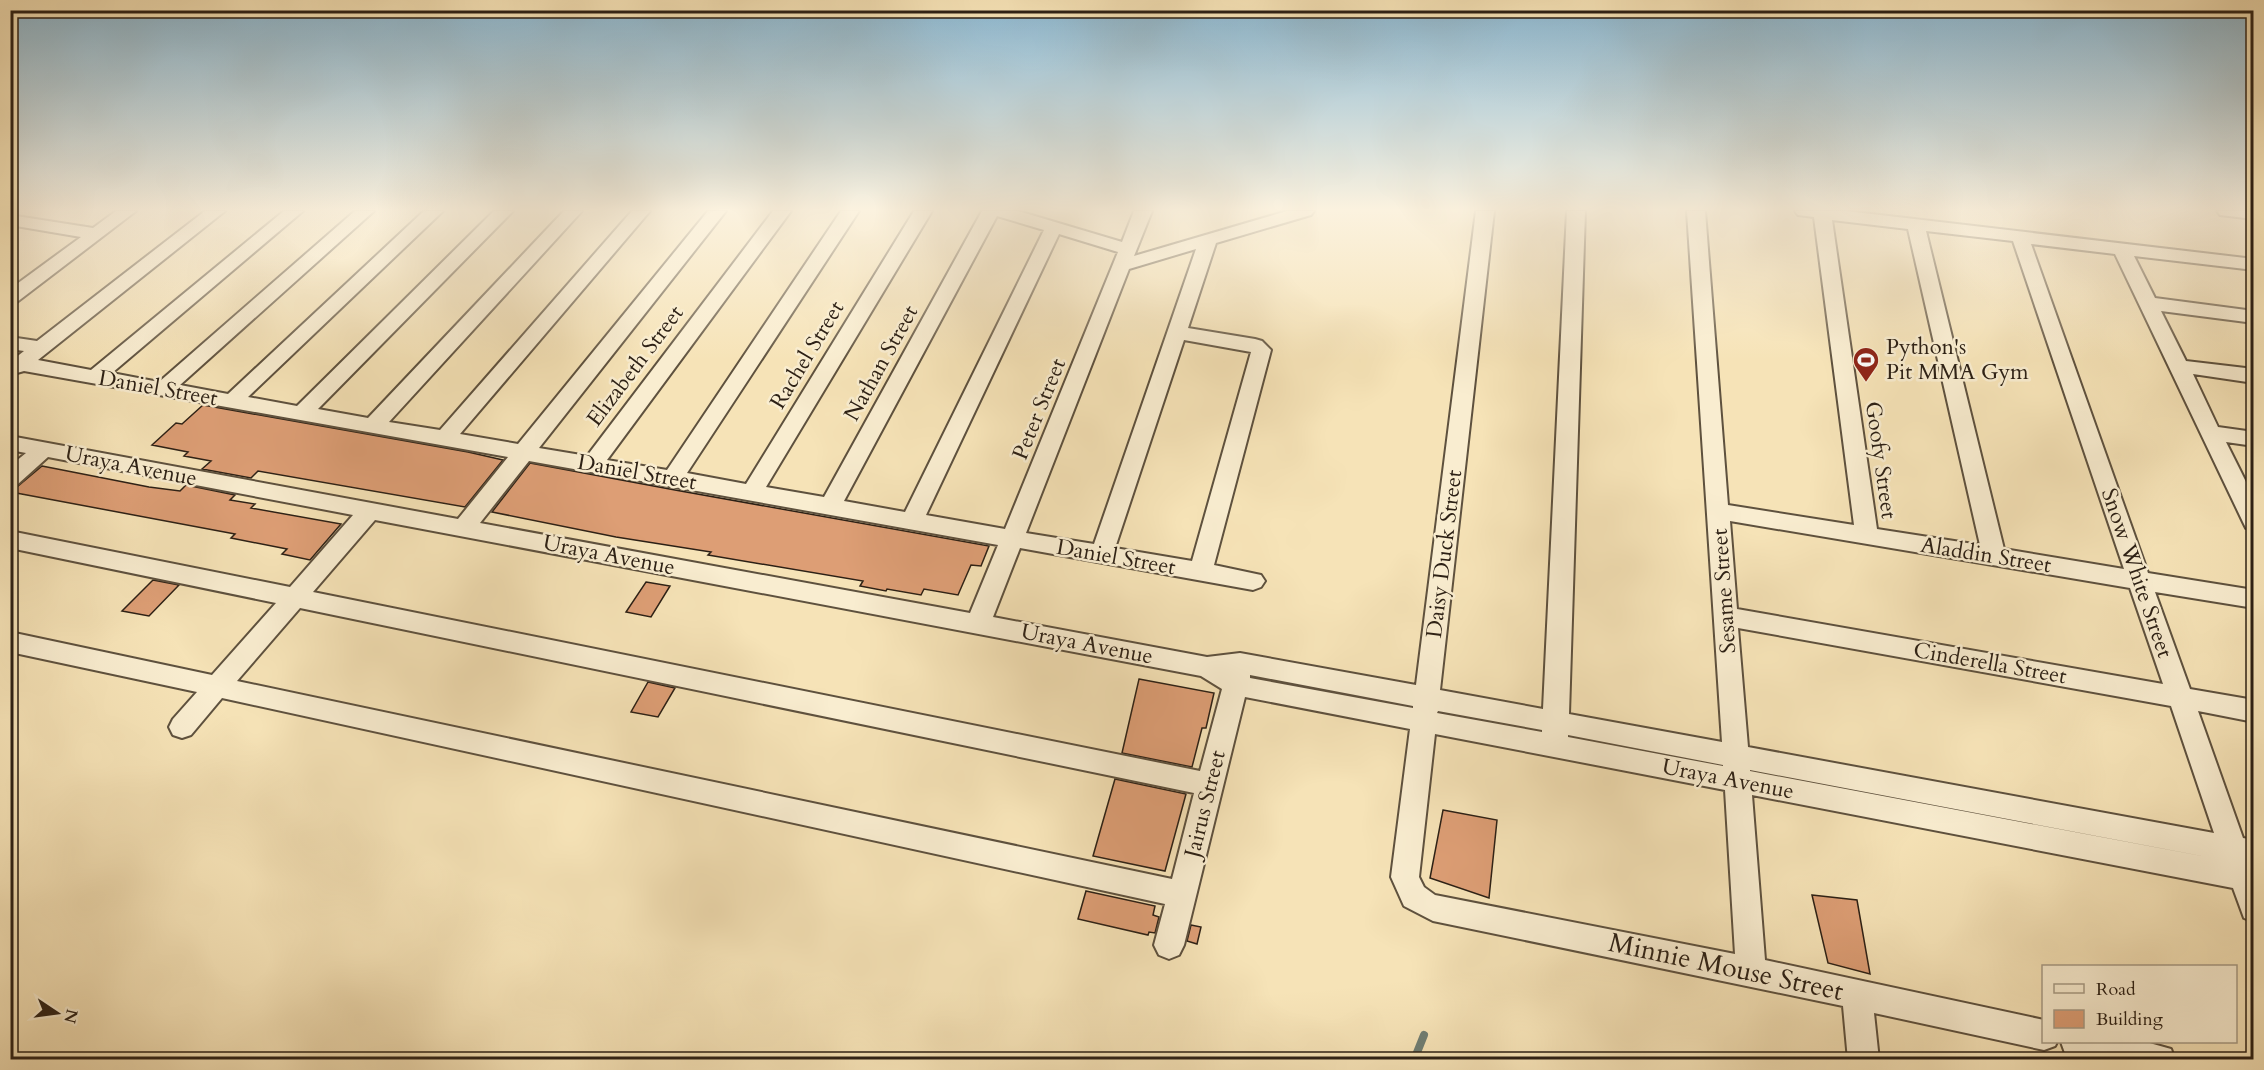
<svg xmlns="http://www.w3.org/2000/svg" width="2264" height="1070" viewBox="0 0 2264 1070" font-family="Cardo,serif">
	<rect width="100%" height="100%" fill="#f6e3b7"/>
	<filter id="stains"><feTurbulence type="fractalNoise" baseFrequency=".00333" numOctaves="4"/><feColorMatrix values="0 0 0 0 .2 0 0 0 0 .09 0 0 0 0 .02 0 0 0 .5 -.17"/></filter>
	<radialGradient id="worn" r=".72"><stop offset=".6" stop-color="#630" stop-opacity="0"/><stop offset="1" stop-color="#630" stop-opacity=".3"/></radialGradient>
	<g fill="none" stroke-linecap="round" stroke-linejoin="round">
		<path stroke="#707e74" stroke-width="8" d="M1414,1060l10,-25"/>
	</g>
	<path fill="#dd9e75" stroke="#2c2015" stroke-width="1.5" d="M203,405l265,47 35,8 -38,47 -207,-36 -7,7 -49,-9 9,-8 -27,-5 4,-4 -36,-7 24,-22 6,1z
		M530,463l145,27 314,56 -8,20 -10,-1 -13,30 -34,-6 -3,6 -34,-6 -1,2 -26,-5 3,-5 -155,-26 3,-3 -95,-15 -124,-25z
		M42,466l107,21 31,4 6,-6 49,10 -5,5 25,4 -4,4 90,16 -31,36 -28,-6 5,-5 -56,-11 4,-4 -224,-42z
		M153,580l26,5 -30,31 -27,-5z
		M646,582l24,4 -19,31 -25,-5z
		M1139,679l75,14 -8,35h-4l-10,39 -70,-14z
		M648,682l27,6 -17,29 -27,-5z
		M1115,779l71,15 -21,77 -72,-15z
		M1443,810l54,10 -8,78 -59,-20z
		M1086,891l69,15 -2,9 6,2 -4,16 -6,-1 -1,3 -70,-16z
		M1812,895l45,5 13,74 -42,-11z
		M1191,925l10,2 -4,17 -10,-3z"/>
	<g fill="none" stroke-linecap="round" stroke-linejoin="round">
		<g stroke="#5e513e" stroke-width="4">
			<path id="street" d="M116,211h20l-119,91 -7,2v-15l71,-52 -71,-12v-10l83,13z
				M205,211h20l-187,149 53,10 193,-159h19l-191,162 47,9 196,-171h19l-194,174 48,9 196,-183h19l-195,186 49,9 197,-195h19l-195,198 50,9 196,-207h18l-193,211 51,8 192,-219h18l-190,223 58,10 190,-233h18l-187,237 48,8 186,-245h18l-184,249 60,10 174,-259h18l-172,262 59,11 168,-273h18l-166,276 58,10 158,-286h36l104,31 12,-31h18l-18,45 153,-45h27l-3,4 -95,28 -28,85 67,11 7,2 9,9 -57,215 47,10 4,6 -4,6 -8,3 -233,-42 -27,69 214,40 33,-4 176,32 60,-474h18l-54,479 103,19 24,-498h18l-16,503 153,28 -35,-531h18l23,294 126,20 -40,-308 -16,-2 -3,-4h51l408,48v11l-120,-14 21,42 99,13v12l-93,-12 25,50 68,8v14l-61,-9 25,53 36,5v14l-28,-4 28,56v32l-8,-2 -3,-6 -128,-268 -84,-10 117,329 106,17v18l-99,-16 35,97 64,11v22l-56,-11 45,127 11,2v82l-10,-4 -11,-30 -481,-93 13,165 279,60v22h13l-2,4 -11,4 -170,-37 5,47h-31l-5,-54 -410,-85 -29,-15 -13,-29 19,-148 -165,-32 -61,248 -5,10 -10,4 -10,-4 -5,-10 11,-41 -943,-206 -31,37 -9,3 -9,-3 -4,-8 4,-8 24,-27 -187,-40v-20l202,43 64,-72 -266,-55v-17l280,56 63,-72 -305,-58 -30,27 -8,3v-21l16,-13 -16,-3v-14l448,83 50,-62 -484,-86 -14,4v-13l14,-11 -14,-2v-12l27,4zM997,216l47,14 -139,282 -61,-11zM1832,220l76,9 72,316 -103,-16zM1926,231l87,10 111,328 -120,-20zM1059,234l59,18 -113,277 -79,-14zM1196,249l-102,295 -68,-11 103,-264zM1184,340l67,12 -59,209 -77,-13zM529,461l469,84 -28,68 -490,-90zM375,520l826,156 21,13 -22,82 -887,-179zM1730,521l400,67 33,96 -426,-75zM300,608l894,185 -22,86 -935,-198zM1738,628l433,78 43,127 -466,-86zM1250,675l163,31v2l-163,-30zM1438,711l104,19v2l-105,-19zM1435,734l290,56 10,164 -300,-59 -11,-8 -5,-10zM1568,735l155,30v1l-155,-29zM1750,770l473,90 -473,-89z
				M2217,211h37v8l-34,-4z
				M2061,1042h85l25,7 4,11h-89l-21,-7z"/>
		</g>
		<use href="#street" fill="#f9edd0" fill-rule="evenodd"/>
	</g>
	<linearGradient id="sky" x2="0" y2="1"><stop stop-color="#8ab8d3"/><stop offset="0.58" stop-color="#fbf2df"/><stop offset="1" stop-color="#fbf2df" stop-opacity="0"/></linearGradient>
	<rect width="2264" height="361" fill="url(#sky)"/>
	<defs>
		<g id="stadium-pin" transform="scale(1.35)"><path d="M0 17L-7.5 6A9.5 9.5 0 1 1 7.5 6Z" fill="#8f2418" stroke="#f9edd0"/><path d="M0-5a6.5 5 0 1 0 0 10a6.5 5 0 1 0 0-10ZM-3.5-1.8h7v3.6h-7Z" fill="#fff"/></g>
	</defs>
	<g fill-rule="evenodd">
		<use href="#stadium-pin" x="1866" y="360"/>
	</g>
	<g text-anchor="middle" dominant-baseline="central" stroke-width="5" stroke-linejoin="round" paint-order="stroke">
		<g font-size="22" fill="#2c2015" stroke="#f9edd0" text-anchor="start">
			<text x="1886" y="347">Python's<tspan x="1886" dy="25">Pit MMA Gym</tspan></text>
		</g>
		<g font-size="22" fill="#2c2015" stroke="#f9edd0">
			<text transform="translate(807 355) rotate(-59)">Rachel Street</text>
			<text transform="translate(881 363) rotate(-61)">Nathan Street</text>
			<text transform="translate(635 366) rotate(-53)">Elizabeth Street</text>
			<text transform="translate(158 388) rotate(10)">Daniel Street</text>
			<text transform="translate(1039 409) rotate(-68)">Peter Street</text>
			<text transform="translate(1881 460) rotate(82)">Goofy Street</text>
			<text transform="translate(131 466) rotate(11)">Uraya Avenue</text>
			<text transform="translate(637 472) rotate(10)">Daniel Street</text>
			<text transform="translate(1444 554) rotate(-83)">Daisy Duck Street</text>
			<text transform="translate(609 555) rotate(11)">Uraya Avenue</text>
			<text transform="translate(1986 555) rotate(9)">Aladdin Street</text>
			<text transform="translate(1116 557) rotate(10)">Daniel Street</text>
			<text transform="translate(2137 573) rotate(71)">Snow White Street</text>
			<text transform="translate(1724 591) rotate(-94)">Sesame Street</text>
			<text transform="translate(1087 644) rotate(11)">Uraya Avenue</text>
			<text transform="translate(1990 663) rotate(10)">Cinderella Street</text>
			<text transform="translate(1728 779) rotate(11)">Uraya Avenue</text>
			<text transform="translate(1205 804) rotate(-76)">Jairus Street</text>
		</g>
		<g font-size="27" fill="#2c2015" stroke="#f9edd0">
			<text transform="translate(1726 967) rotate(12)">Minnie Mouse Street</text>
		</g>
	</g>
	<rect width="2264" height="1070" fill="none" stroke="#f6e3b7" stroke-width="36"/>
	<rect x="12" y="12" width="2240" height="1046" fill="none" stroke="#2c2015" stroke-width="3"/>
	<rect x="18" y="18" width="2228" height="1034" fill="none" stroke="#2c2015" stroke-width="1.5"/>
	<rect x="2042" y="965" width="195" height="78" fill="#f9edd0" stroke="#a79b85" stroke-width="1.5"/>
	<rect x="2054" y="984" width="30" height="9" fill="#f9edd0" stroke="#a79b85" stroke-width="1.5"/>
	<text x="2096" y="995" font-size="18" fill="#2c2015">Road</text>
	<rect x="2054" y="1010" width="30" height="18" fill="#dd9e75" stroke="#a79b85" stroke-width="1.5"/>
	<text x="2096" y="1025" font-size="18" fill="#2c2015">Building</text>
	<g transform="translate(57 1013) rotate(103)" stroke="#f9edd0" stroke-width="4.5" paint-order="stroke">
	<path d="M0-4.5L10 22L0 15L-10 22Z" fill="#2c2015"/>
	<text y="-9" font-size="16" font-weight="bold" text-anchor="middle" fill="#2c2015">N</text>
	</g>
	<rect width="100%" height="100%" filter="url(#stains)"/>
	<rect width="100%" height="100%" fill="url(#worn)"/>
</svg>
